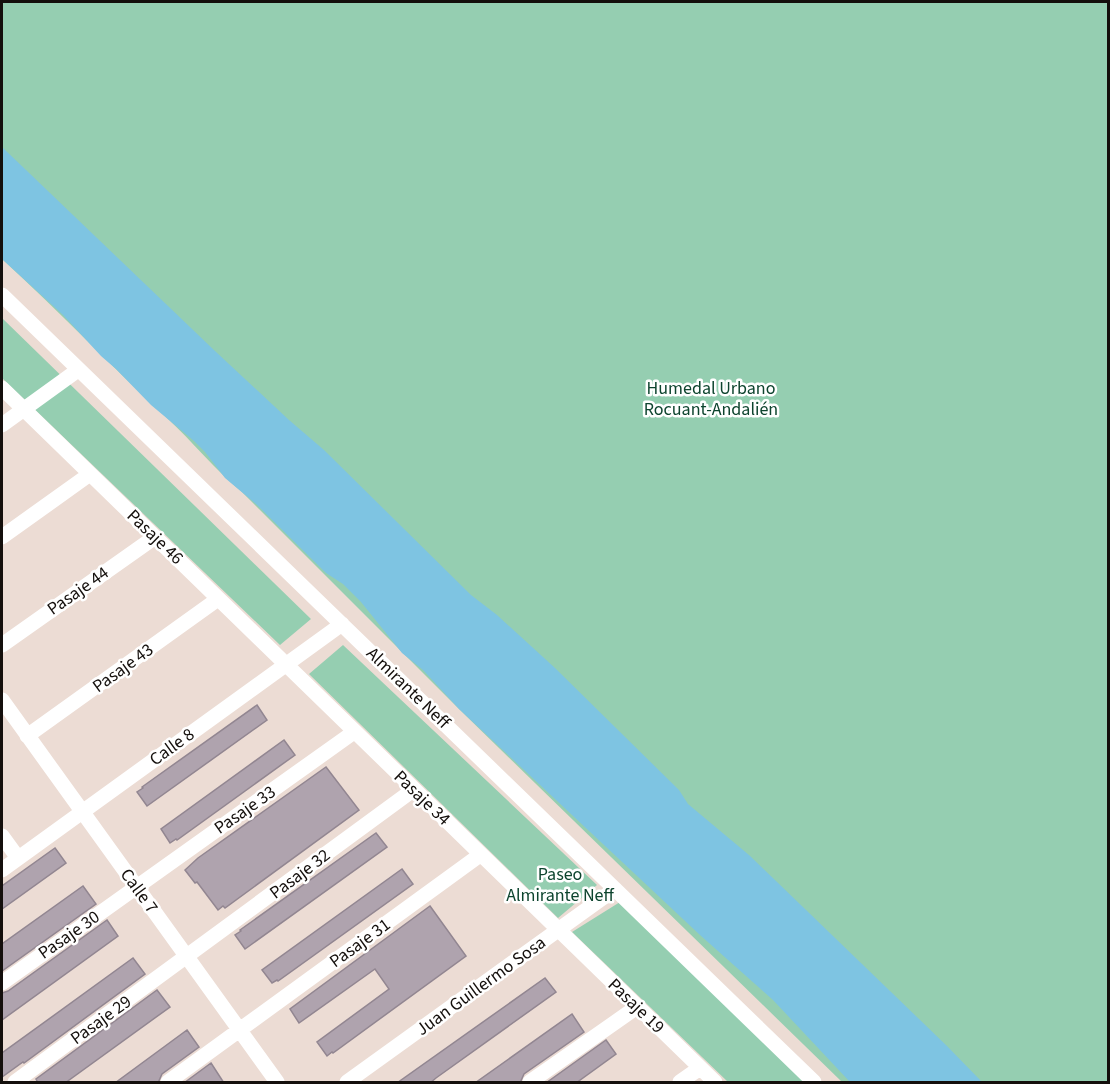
<svg xmlns="http://www.w3.org/2000/svg" width="1110" height="1084" viewBox="0 0 1110 1084" font-family="'Source Sans 3',sans-serif">
	<rect width="100%" height="100%" fill="#ecdcd4"/>
	<path fill="#95ceb1" d="M2,2h1106v1080h-266l-383,-373 -217,-217c-27,-22 -49,-50 -75,-74 -56,-52 -108,-107 -165,-159z
		M2,318l309,301 -31,26 -278,-267z
		M343,645l254,240 -39,33 -249,-244z
		M620,902l185,180h-77l-156,-150z"/>
	<path fill="#7ec4e2" d="M2,147l213,204 74,69 35,30 147,145 26,20 58,53 124,122 9,14 61,51 198,191 35,36h-132l-77,-82 -73,-65 -241,-226 -36,-39 -21,-17 -41,-51 -18,-18 -17,-11 -70,-69 -31,-26 -20,-26 -11,-11 -43,-36 -35,-36 -15,-13 -38,-41 -61,-56z"/>
	<path fill="#afa3ae" stroke="#928691" stroke-width="1.5" d="M257,705l10,15 -120,86 -10,-14 6,-4 -1,-1z
		M284,740l11,15 -118,85 -1,-1 -6,4 -9,-14z
		M326,767l33,43 -134,98 -2,-2 -5,4 -21,-28 -2,1 -10,-13 13,-12z
		M376,833l11,14 -142,102 -10,-14 6,-4 -1,-1z
		M55,848l11,15 -64,46v-23z
		M402,869l11,15 -135,97 -1,-1 -5,3 -10,-13z
		M83,886l13,18 -94,67v-27z
		M430,906l36,50 -133,97 -1,-1 -5,4 -10,-14 72,-53 -14,-20 -76,54 -9,-14z
		M107,920l11,16 -116,84v-27l6,-2z
		M133,958l12,16 -121,89 -1,-1 -21,15v-24z
		M545,978l11,14 -120,86 -6,5h-33z
		M157,990l13,17 -105,76h-27l-2,-4z
		M572,1014l12,18 -60,42 -4,9h-45z
		M187,1030l12,17 -37,27 -4,9h-43z
		M606,1040l10,14 -40,29h-30z
		M211,1063l13,20h-40z"/>
	<g fill="none" stroke-linecap="round" stroke-linejoin="round">
		<path stroke="#fff" stroke-width="15" d="M2,295l812,787
			M2,388l713,694
			M2,425l76,-55
			M2,537l88,-63
			M2,645l153,-108
			M2,700l275,382
			M27,736l191,-137
			M2,836l16,22
			M2,870l340,-246
			M2,983l352,-251
			M15,1082l398,-292
			M168,1082l312,-227
			M347,1082l268,-193
			M530,1082l107,-75
			M680,1082l20,-14"/>
	</g>
	<g text-anchor="middle" dominant-baseline="central" stroke-width="5" stroke-linejoin="round" paint-order="stroke">
		<g font-size="18" fill="#0d442e" stroke="#fff">
			<text x="711" y="388">Humedal Urbano<tspan x="711" dy="21">Rocuant-Andalién</tspan></text>
			<text x="560" y="874">Paseo<tspan x="560" dy="21">Almirante Neff</tspan></text>
		</g>
		<g font-size="18" fill="#140f0c" stroke="#fff">
			<text transform="translate(155 537) rotate(44)">Pasaje 46</text>
			<text transform="translate(78 591) rotate(-35)">Pasaje 44</text>
			<text transform="translate(123 668) rotate(-36)">Pasaje 43</text>
			<text transform="translate(408 688) rotate(44)">Almirante Neff</text>
			<text transform="translate(172 747) rotate(-36)">Calle 8</text>
			<text transform="translate(422 798) rotate(44)">Pasaje 34</text>
			<text transform="translate(245 810) rotate(-35)">Pasaje 33</text>
			<text transform="translate(300 874) rotate(-37)">Pasaje 32</text>
			<text transform="translate(139 891) rotate(54)">Calle 7</text>
			<text transform="translate(69 935) rotate(-35)">Pasaje 30</text>
			<text transform="translate(360 943) rotate(-36)">Pasaje 31</text>
			<text transform="translate(481 986) rotate(-36)">Juan Guillermo Sosa</text>
			<text transform="translate(636 1006) rotate(44)">Pasaje 19</text>
			<text transform="translate(101 1020) rotate(-36)">Pasaje 29</text>
		</g>
	</g>
	<rect width="1110" height="1084" fill="none" stroke="#140f0c" stroke-width="6"/>
</svg>
